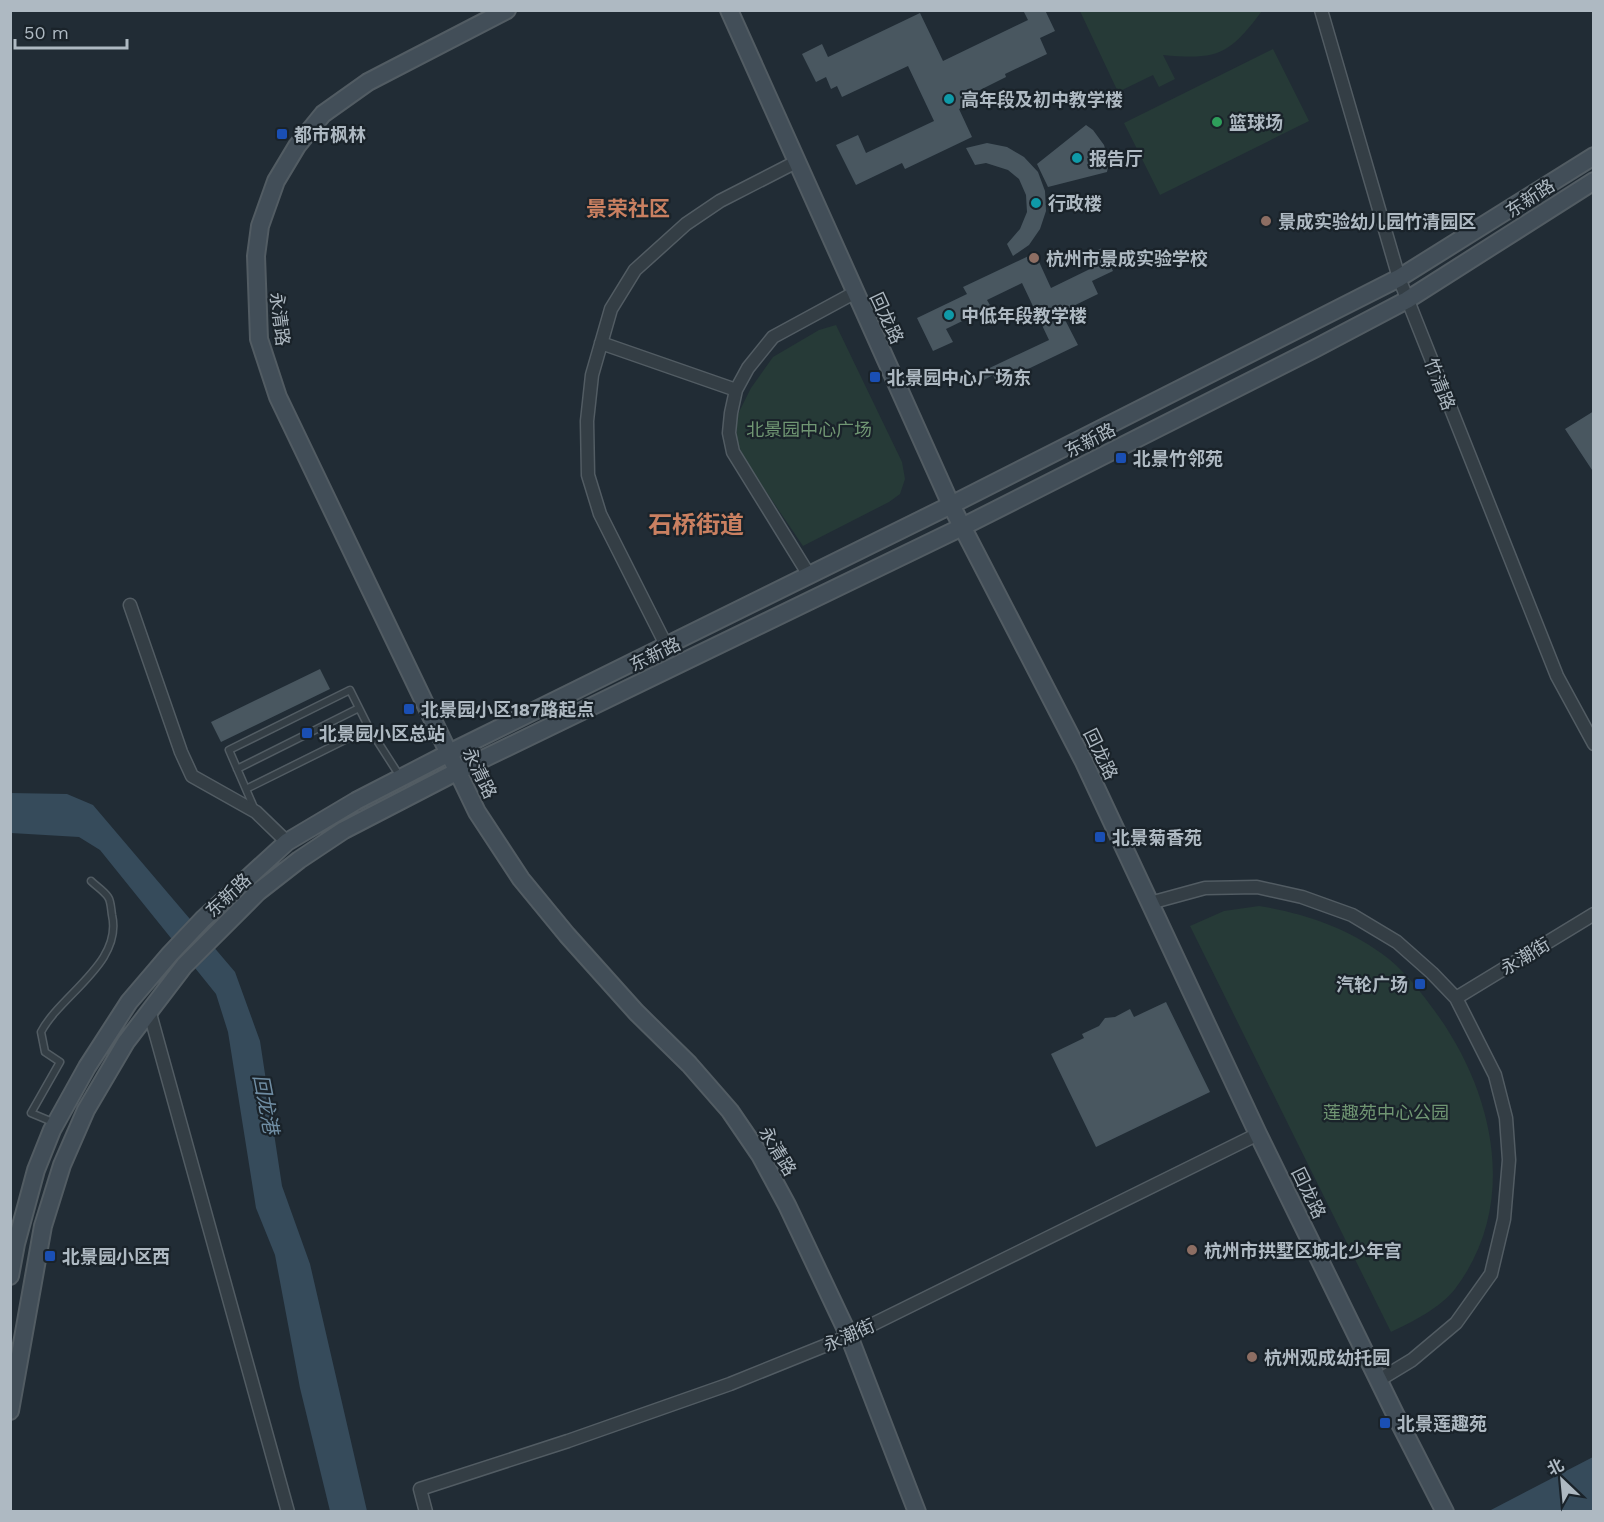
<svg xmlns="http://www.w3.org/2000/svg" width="1604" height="1522" viewBox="0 0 1604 1522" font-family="'Work Sans','Noto Sans SC',sans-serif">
	<rect width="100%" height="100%" fill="#212c35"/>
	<path fill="#263a37" d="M1080,11h182c-33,44 -44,49 -99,44l12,24 -16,8 -6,-12 -35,17z
		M1273,49l36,72 -149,74 -36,-72z
		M836,325l66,137 3,17 -5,15 -11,8 -86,44 -57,-84 -10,-22 1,-24 14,-28 22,-31 46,-27z
		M1259,906c44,7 86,21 122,47 20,14 36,34 50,53 62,81 90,196 24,283 -15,19 -43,33 -64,43l-201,-406 34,-15z"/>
	<path fill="#364b5b" d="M10,793l57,1 26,11 142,167 25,69 22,145 28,78 57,247h-37l-30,-123 -25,-133 -19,-47 -28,-176 -12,-38 -116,-144 -21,-13 -68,-4z
		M1593,1457v54h-104z"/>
	<path fill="#495760" d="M1023,10h22l10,21 -15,7 7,16 -42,20 1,3 -34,17 3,7 -16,8 13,28 -67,32 -3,-6 -46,22 -20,-40 22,-10 8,18 68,-32 -26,-55 -66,31 -5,-11 -6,3 -5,-12 -10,5 -14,-28 20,-10 6,13 92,-44 23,48 85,-41z
		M1086,125l7,5 11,15 5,17 -2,10 -59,15 -11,-23z
		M987,143l20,4 17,10 14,15 7,19 1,20 -6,18 -11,16 -16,11 -6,-12 13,-15 7,-17 -1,-17 -7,-16 -11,-9 -22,-7 -11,2 -9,-17z
		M1102,248l11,23 -21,10 6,13 -37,18 17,33 -81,39 -4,-9 -11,6 -3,-8 70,-33 -27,-57 -35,17 4,7 -45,22 7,13 -20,9 -16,-33 50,-24 -4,-7 72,-34 16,35 41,-20 -6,-13z
		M1594,411v62l-29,-44z
		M320,669l10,20 -109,53 -10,-20z
		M1166,1002l44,90 -114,55 -45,-93 33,-16 -2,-4 17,-8 6,-8 10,-1 15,-8 4,8z"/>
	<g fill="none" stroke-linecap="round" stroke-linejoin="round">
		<g stroke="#525c63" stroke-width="9">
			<path id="lane" d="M237,769l122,-61
				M246,789l123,-61
				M255,810l-26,-60 121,-60 19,38 32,50
				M55,1123l-24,-10 29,-51 -15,-10 -4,-20c20,-38 82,-69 71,-117 -1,-6 -1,-14 -4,-18 -4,-6 -12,-11 -17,-16"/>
		</g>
		<g stroke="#525c63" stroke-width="15">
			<path id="street" d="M1321,10l78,268 158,398 37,68
				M601,343l135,47
				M809,575l-76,-123 -4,-19 2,-20 5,-23 12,-22 25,-31 81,-44
				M130,605l51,147 11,24 64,36 31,30
				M666,645l-66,-131 -12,-39 -1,-54 5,-46 19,-66 24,-39 51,-46 34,-23 76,-39
				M1150,903l55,-15 52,-1 45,10 50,18 45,27 35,31 24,25 39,77 11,43 3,42 -5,59 -13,55 -35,49 -44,37 -33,20
				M1456,998l138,-84
				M149,1010l139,502
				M426,1512l-6,-23 148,-48 162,-57 119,-48 409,-202"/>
		</g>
		<g stroke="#525c63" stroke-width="20">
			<path id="secondary" d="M507,10l-139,72 -45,32 -26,32 -21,35 -16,45 -4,30 3,83 19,58 199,415 44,67 46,56 69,77 53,52 41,47 30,44 27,50 62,131 68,176
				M729,10l222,495 133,257 174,372 139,284 48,94
				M10,1276l6,-32 20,-74 16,-40 35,-63 42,-65 41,-48 33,-35 84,-77 69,-41 93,-48 502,-248 448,-227 195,-122
				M10,1411l33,-185 19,-61 24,-55 40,-68 58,-76 74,-74 41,-32 45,-30 114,-59 504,-244 352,-178 93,-49 187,-119"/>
		</g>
		<use href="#lane" stroke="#343e45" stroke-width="6"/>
		<use href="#street" stroke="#343e45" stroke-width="12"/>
		<use href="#secondary" stroke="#424e58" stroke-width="16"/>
	</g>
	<g fill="#0f9aa8" stroke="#1a232a" stroke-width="2">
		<circle cx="949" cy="99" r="6"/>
		<circle cx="1077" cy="158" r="6"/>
		<circle cx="1036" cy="203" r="6"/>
		<circle cx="949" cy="315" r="6"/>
	</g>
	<circle fill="#2e9e5b" stroke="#1a232a" stroke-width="2" cx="1217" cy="122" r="6"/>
	<g fill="#1a4fb4" stroke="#1a232a" stroke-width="2">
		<rect x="276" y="128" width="12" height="12" rx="3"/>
		<rect x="869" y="371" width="12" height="12" rx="3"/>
		<rect x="1115" y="452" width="12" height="12" rx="3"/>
		<rect x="403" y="703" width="12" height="12" rx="3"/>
		<rect x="301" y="727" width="12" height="12" rx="3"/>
		<rect x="1094" y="831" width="12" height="12" rx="3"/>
		<rect x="1414" y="978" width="12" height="12" rx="3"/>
		<rect x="44" y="1250" width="12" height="12" rx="3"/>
		<rect x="1379" y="1417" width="12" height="12" rx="3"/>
	</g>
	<g fill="#8d6e63" stroke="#1a232a" stroke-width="2">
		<circle cx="1266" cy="221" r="6"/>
		<circle cx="1034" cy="258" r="6"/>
		<circle cx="1192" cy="1250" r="6"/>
		<circle cx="1252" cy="1357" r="6"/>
	</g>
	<g text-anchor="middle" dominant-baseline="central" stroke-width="4.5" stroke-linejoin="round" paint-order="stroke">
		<g font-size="18" font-weight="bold" fill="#aeb9c2" stroke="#1a232a" text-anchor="start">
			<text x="961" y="99">高年段及初中教学楼</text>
			<text x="1229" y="122">篮球场</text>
			<text x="294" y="134">都市枫林</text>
			<text x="1089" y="158">报告厅</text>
			<text x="1048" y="203">行政楼</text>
			<text x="1278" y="221">景成实验幼儿园竹清园区</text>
			<text x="1046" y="258">杭州市景成实验学校</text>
			<text x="961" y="315">中低年段教学楼</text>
			<text x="887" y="377">北景园中心广场东</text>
			<text x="1133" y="458">北景竹邻苑</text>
			<text x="421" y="709">北景园小区187路起点</text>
			<text x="319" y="733">北景园小区总站</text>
			<text x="1112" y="837">北景菊香苑</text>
			<text x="1408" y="984" text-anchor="end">汽轮广场</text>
			<text x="1204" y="1250">杭州市拱墅区城北少年宫</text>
			<text x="62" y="1256">北景园小区西</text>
			<text x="1264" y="1357">杭州观成幼托园</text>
			<text x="1397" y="1423">北景莲趣苑</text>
		</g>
		<g font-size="18" fill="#aeb9c2" stroke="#1a232a">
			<text transform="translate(1530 198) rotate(-33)">东新路</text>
			<text transform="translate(887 318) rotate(65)">回龙路</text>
			<text transform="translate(280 319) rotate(83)">永清路</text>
			<text transform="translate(1440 384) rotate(69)">竹清路</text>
			<text transform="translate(1090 440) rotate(-27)">东新路</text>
			<text transform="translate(655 654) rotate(-26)">东新路</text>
			<text transform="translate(1101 754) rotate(64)">回龙路</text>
			<text transform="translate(480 773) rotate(64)">永清路</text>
			<text transform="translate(228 895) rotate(-43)">东新路</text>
			<text transform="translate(1525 956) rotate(-31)">永潮街</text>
			<text transform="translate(778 1151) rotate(59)">永清路</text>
			<text transform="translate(1309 1193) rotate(64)">回龙路</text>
			<text transform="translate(849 1335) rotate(-24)">永潮街</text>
		</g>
		<g font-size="18" fill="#709673" stroke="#1a232a">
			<text x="809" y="429">北景园中心广场</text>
			<text x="1386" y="1112">莲趣苑中心公园</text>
		</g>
		<g font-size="20" font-style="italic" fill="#708ea4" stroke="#1a232a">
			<text transform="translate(266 1104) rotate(79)">回龙港</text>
		</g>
		<g font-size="21" font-weight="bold" fill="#ca8061" stroke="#1a232a">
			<text x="628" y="208">景荣社区</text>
		</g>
		<g font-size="24" font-weight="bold" fill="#ca8061" stroke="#1a232a">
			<text x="696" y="525">石桥街道</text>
		</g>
	</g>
	<rect width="1604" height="1522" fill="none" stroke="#aeb9c2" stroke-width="24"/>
	<g transform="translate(1562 1480) rotate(334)" stroke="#1a232a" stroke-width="4.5" paint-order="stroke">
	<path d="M0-4.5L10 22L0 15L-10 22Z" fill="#aeb9c2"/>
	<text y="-9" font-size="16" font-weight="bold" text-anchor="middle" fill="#aeb9c2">北</text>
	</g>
	<path d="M15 39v9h112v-9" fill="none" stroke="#aeb9c2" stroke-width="3"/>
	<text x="24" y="39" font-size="18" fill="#aeb9c2" stroke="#1a232a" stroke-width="4.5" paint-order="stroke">50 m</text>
</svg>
